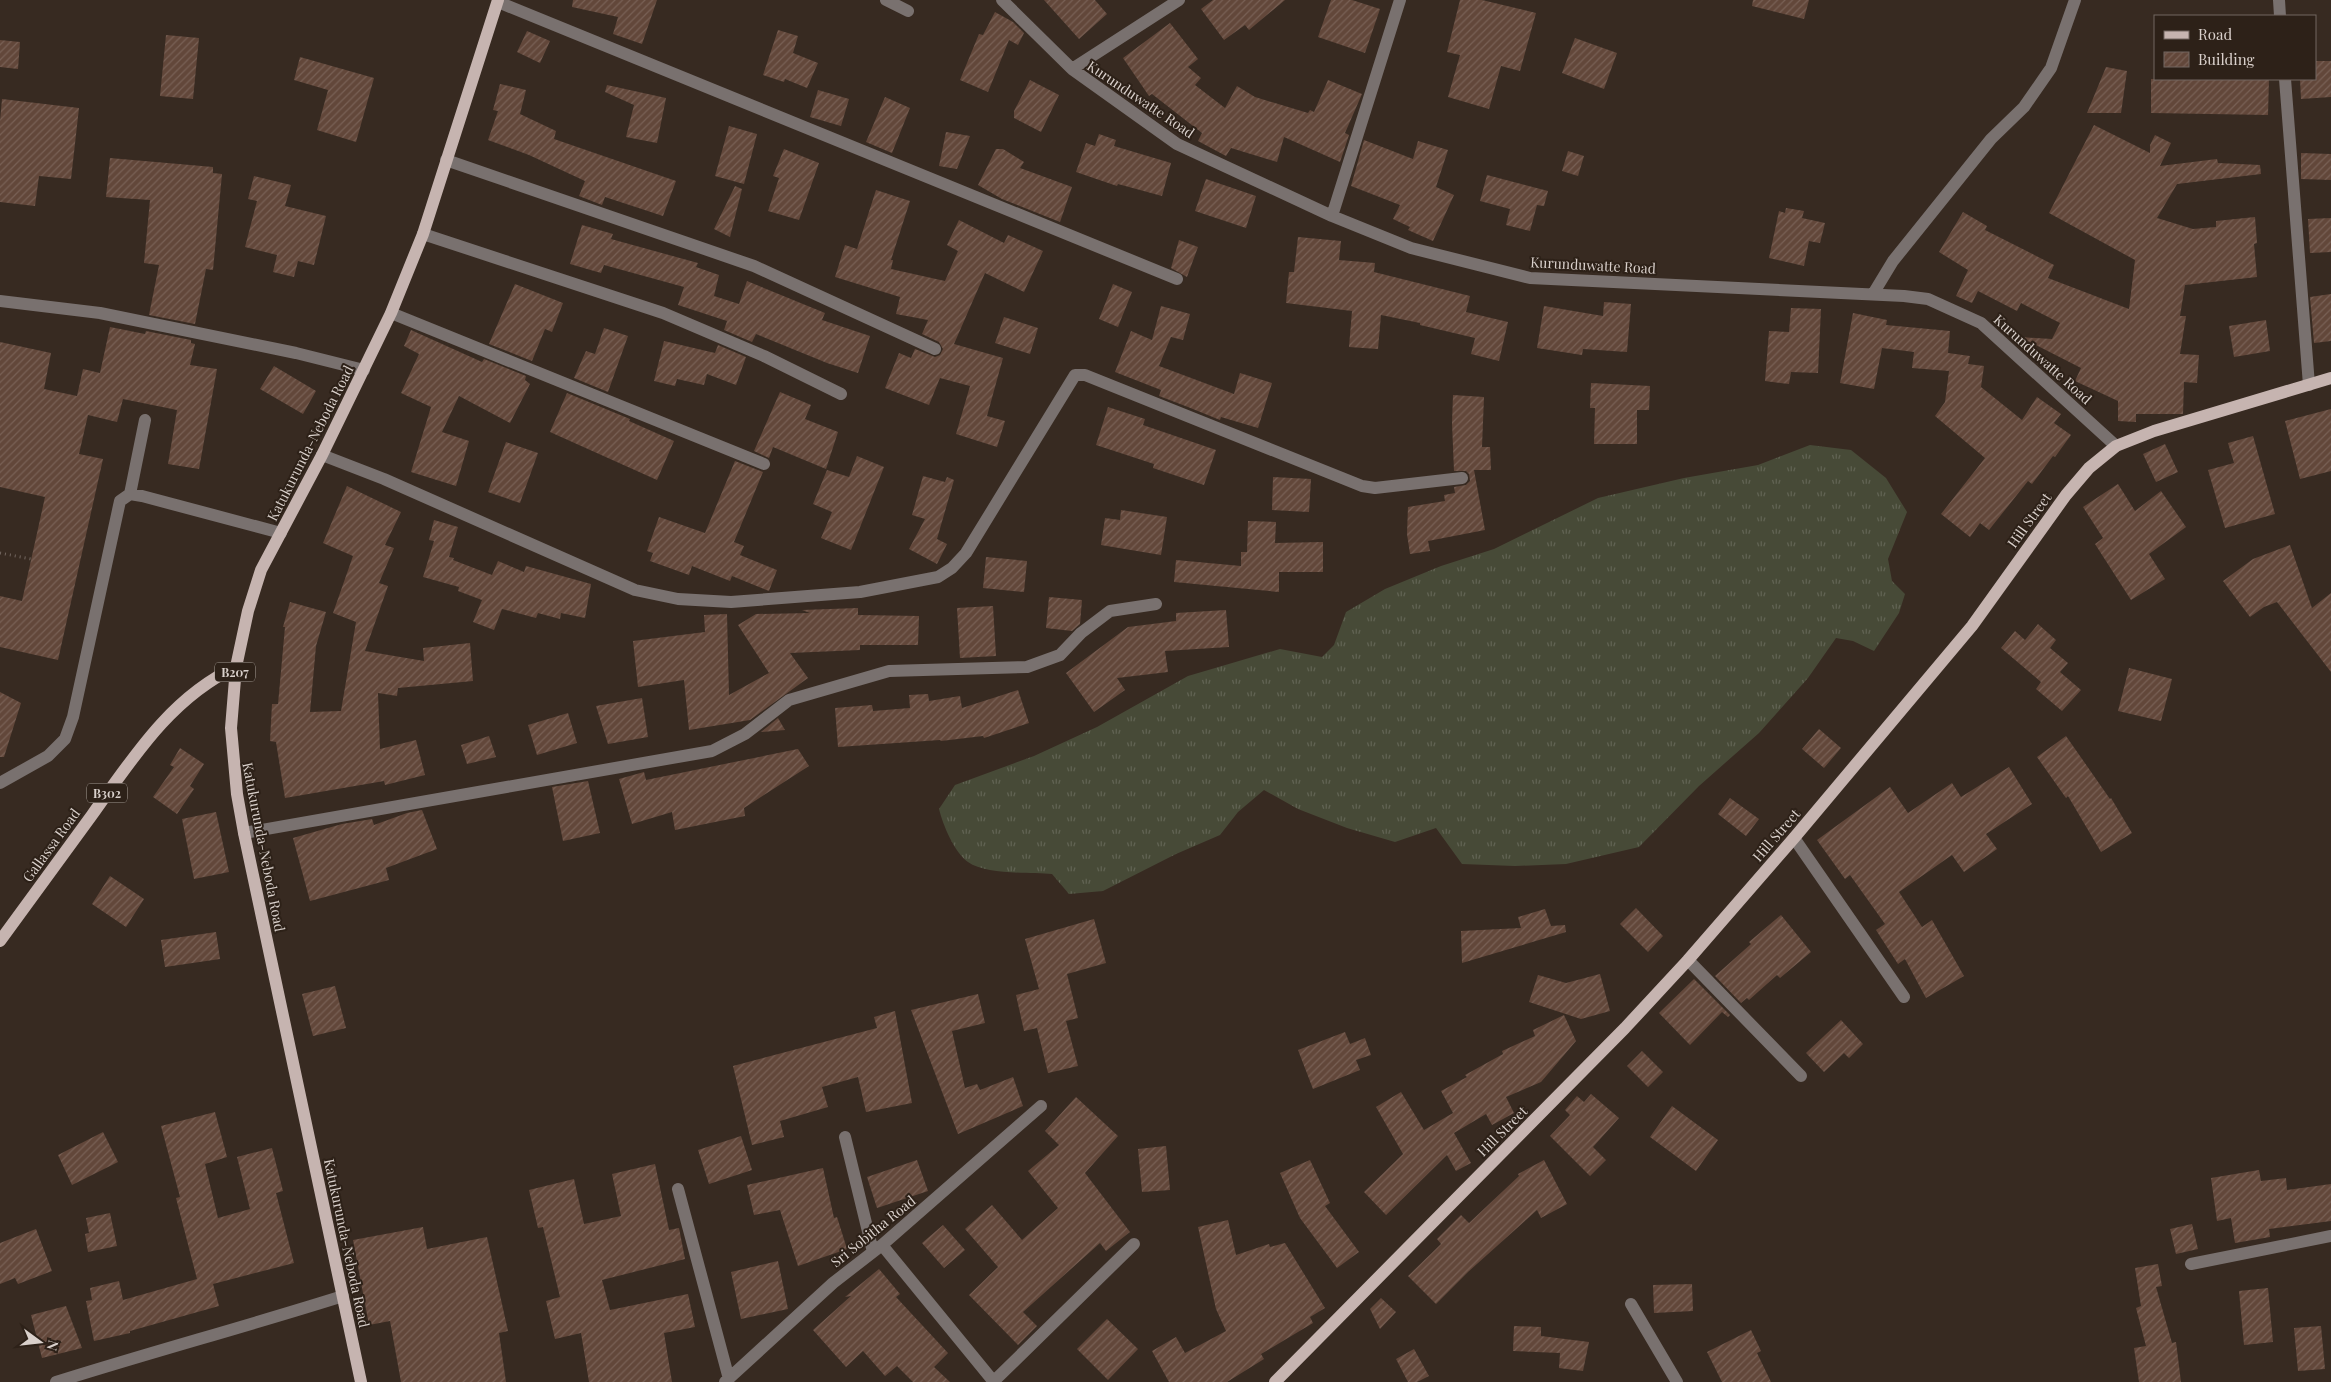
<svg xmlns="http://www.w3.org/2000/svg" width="2331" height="1382" viewBox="0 0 2331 1382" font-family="'Playfair Display',serif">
	<defs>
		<pattern id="grass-tufts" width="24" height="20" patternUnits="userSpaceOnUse" patternTransform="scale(1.25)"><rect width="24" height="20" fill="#474a37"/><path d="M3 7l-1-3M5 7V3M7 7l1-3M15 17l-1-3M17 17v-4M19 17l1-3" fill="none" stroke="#616353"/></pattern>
		<pattern id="building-hatch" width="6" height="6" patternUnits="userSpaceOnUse" patternTransform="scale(1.25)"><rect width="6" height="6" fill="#62473a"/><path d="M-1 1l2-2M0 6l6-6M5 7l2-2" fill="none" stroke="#786055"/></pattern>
	</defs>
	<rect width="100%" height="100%" fill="#372a21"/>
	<path fill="url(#grass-tufts)" d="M1810,445l41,5 35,28 21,34 -19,47 4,22 13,13 -6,19 -25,38 -21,-10 -17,-3 -28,40 -49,55 -60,53 -60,61 -73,17 -51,2 -53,-2 -26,-36 -41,14 -48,-14 -49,-19 -34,-19 -26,22 -18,23 -44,19 -73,37 -34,3 -17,-20c-21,-2 -66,1 -84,-12 -14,-10 -25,-37 -29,-53l16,-24 79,-29 63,-29 91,-51 92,-27 42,8 12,-12 12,-33 39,-23 56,-23 53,-17 104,-51 86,-20 74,-13z"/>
	<path fill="url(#building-hatch)" d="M573,0h84l-15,44 -29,-10 5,-17 -46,-10z
		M1044,0h51l12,14 -28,25z
		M1213,0h72l-36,30 -4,-5 -21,15 -23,-31z
		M1331,0h21l28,9 -15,44 -47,-16z
		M1460,0h22l54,13 -16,58 -19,-5 -12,43 -41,-12 12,-42 -13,-3z
		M1753,0h56l-5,19 -52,-13z
		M995,12l18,10 11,11 -6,12 -9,-5 -21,52 -28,-12 19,-46 4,1z
		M1170,23l28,36 -10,8 13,11 -6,7 30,23 12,-22 18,11 53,16 2,-3 4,2 14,-32 34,14 -17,39 4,2 -9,27 -56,-25 -7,25 -46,-14 -5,8 -28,-15 4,-8 -50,-39 -3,2 -26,-38z
		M778,30l20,6 -5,17 25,10 -11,25 -22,-9 -1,3 -21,-7z
		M527,31l23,10 -10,22 -23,-11z
		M166,35l33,3 -6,61 -33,-3z
		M1575,38l42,15 -13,36 -42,-16z
		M0,40l20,2 -2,27 -18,-2z
		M300,57l74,21 -18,64 -39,-12 11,-40 -34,-10z
		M2315,61h16v36l-30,2 -1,-20h15z
		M2106,67l21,4 -6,42h-34z
		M2151,79h118l-1,36 -117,-2z
		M1030,80l29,15 -18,37 -27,-14v-7z
		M500,84l26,6 -6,24 36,17 -2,8 122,42 -13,35 -58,-19 -3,8 -23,-9 6,-15 -56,-26 -41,-15 10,-29 -5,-1z
		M607,85l59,13 -9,45 -31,-6 8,-32 -29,-13z
		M818,90l31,9 -8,27 -31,-9z
		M885,97l25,11 -18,45 -26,-11z
		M2,99l77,9 -8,71 -32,-3 -4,30 -35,-4v-81z
		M2094,125l56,28v-8l5,-10 16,8 -11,23 57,-7 1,4 42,2 1,9 -84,10 -20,34 36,11 23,-2v-6l39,-4 2,26 -3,1 3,33 -72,8 -5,31h6l-6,38 19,1 -2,28 -13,-1 -1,32h-47v8l-18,-1v-20l-43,-20 6,-13 -61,-31 32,2 8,-16 -39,-20 -4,8 -39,-20 -6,12 -16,-7 12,-26 -29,-18 24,-40 24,14 -2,4 69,35 -6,13 81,31 6,-49 -86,-47z
		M729,126l28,8 -13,50 -29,-8z
		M946,132l24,4 -13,33 -18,-3z
		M1099,134l17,6 -2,6 57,17 -9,33 -44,-12 -1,2 -41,-14 10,-29 9,3z
		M1364,140l49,19 5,-18 30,9 -12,37 18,8 -21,46 -25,-11 2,-3 -17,-8 7,-14 -49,-19z
		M784,149l35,14 -20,57 -31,-9 11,-33 -6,-2z
		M996,149h7l21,13 -4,6 52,19 -12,35 -58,-23 -24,-14z
		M1568,151l16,5 -6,20 -16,-5z
		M2301,153l30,1v26l-30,-1z
		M110,158l103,9v6l9,1 -9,96 -7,-1 -11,55 -46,-9 10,-50 -15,-2 6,-63 -44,-3z
		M1487,175l61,16 -4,15 -7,-1 -7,26 -24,-6 4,-16 -30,-8z
		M254,176l37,9 -6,21 41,10 -12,49 -16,-4 -4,16 -21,-5 4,-17 -32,-8 12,-46 -9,-2z
		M1206,179l50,17 -10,32 -51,-17z
		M735,186l7,3 -12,48 -16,-8z
		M876,190l34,11 -19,59h2l-2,9 54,12 13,-30 -11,-6 12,-25 45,23 4,-8 35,16 -19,41 -39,-19 -31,71 49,14 -16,58 18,5 -8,26 -41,-13 14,-48 -30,-8 -11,27 -44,-17 14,-35 12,5 4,-9 20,8 5,-2 3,-6 -4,-7 -17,-8 6,-14 -32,-6 4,-17 -65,-20 10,-32 12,4z
		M1786,208l18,3 -2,7 23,5 -5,20 -11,-2 -5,25 -35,-8 10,-47 6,2z
		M2331,218v34l-21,1 -2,-34z
		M582,225l31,9 -2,5 87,24 -2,4 23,8 -5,21 25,8 8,-23 78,32 -3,7 48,16 -12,37 -31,-10 -71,-29 -4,8 -28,-12 3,-9 -49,-16 6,-18 -80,-22 -3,8 -31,-9z
		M1298,237l43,4 -2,19 36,3 -1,9 96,24 -4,16 42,10 -9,39 -28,-7 4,-16 -55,-13v-2l-39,-8 -3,34 -29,-2 3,-36 -66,-8 3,-31h5z
		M1179,240l19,7 -11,30 -16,-9z
		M515,284l48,19 -11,29 -7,-3 -13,32 -43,-17z
		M1113,284l19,8 -14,35 -19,-8z
		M2331,294v47l-17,2 -4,-46z
		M1604,302l27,2 -4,48 -44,-3 -1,6 -45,-7 7,-42 59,10z
		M1161,306l29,8 -7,26 -12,-3 -12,29 75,28 6,-21 32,10 -14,45 -37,-11 -1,3 -32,-13 -29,-11 2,-6 -46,-18 16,-41 21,9z
		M1791,308l30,1 -3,64 -27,-1 -2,12 -24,-3 4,-50 20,1z
		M1853,313l34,7 -1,5 64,6 -2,22 22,3 -2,8 16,2 -3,21 41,33 15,-23 24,17 -7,9 17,12 -16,22 -2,-1 -21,28 -4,-3 -39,49 -9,-7 -10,14 -29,-23 44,-56 -50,-42 10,-14 4,-31 -37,-3 2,-16 -32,-4 -8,41 -34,-6z
		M1004,317l34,11 -8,26 -35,-11z
		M2266,320l4,31 -36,6 -5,-31z
		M110,327l35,7 1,-3 45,9v3l4,1 -5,21 27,4 -18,100 -31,-5 9,-54 -54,-11 -6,23 -29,-7 -9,39 24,5 -45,201 -58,-13v-51l22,5 23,-104 -45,-10v-145l51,11 -7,36 33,7 6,-27 17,4z
		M604,328l24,8 -20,56 -34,-14 12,-27 9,3z
		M411,330l71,32 2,-3 42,17 -1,4 5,4 -20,39 -51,-27 -17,36 27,9 -13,45 -45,-14 20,-65 -30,-14 18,-39 -15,-8z
		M664,341l51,12 3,-8 28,12 -10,28 -29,-11 -3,11 -27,-6 -2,7 -21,-5z
		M274,366l42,25 -13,23 -43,-25z
		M1591,383l59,3 -1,24h-12v34h-43l1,-36h-5z
		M780,392l31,13 -6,14 33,13 -12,37 -53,-22 -4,11 -15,-7z
		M567,393l63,26 -1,2 45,20 -17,39 -107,-48z
		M1453,395l31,2 -2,50h8l1,23h-17l11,60 -57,11 2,10 -20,3 -3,-20 1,-27 37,-6 -1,-6 11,-2 -1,-6 12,-2 4,-4 -1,-7 -3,-3h-12l-2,-48z
		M1108,407l37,12 -2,6 73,25 -12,35 -51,-17 1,-4 -58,-19z
		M2331,409v62l-31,8 -15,-58z
		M2253,436l22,78 -50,14 -17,-58 26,-7 -6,-20z
		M506,442l32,11 -18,50 -32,-11z
		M2165,444l13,28 -22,10 -13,-28z
		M857,456l27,11 -33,83 -30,-12 11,-26 -19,-8 14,-34 22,7z
		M735,461l28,11 -29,70 10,4 -4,9 37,15 -8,21 -37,-15 -2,5 -38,-15 -3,9 -39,-14 3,-8 -6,-2 12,-34 46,16z
		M923,476l22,6 2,-5 7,3 -17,59 10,5 -10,20 -28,-15 16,-30 -13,-4z
		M1273,477l38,2 -2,33 -37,-2z
		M2118,484l17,27 26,-20 25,36 -37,27 16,25 -34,21 -36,-56 8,-6 -20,-31z
		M347,486l54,26 -16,33 9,3 -15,35 9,3 -23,65 59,10 -1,-13 47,-5 3,38 -75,7 -1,8 -19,-3 2,56 36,-9 9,35 -40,10 -1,-4 -99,17 -9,-56 -6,-1 2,-37h6l7,-77h-2l7,-25 36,10 -10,34 -6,66 31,-1 15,-89 -23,-9 20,-57 -30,-13z
		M1121,510l46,7 -6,38 -60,-10 4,-27 15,2z
		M434,520l24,7 -9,30 5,1 -1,2 39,15 6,-14 26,11 2,-6 65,18 -6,34 -24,-5 -1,6 -22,-6 -2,5 -34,-9 -8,21 -21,-8 9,-22 -24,-9 1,-4 -36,-10 11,-36 -5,-1z
		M1248,521l28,1 -1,21 48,-1v30h-44v20l-105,-10 2,-22 65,6v-14h6z
		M2290,545l22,63 19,-15v79l-54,-70 -13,5 -14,10 -27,-36 30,-22z
		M986,557l41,4 -3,31 -41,-4z
		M1049,597l33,3 -2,24 -8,7 -26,-3z
		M993,606l3,50 -36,2 -3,-50z
		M858,608v7l61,1 -1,29h-58v5l-70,3 18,25 -58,42 -61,10 -5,-50 -46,7 -5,-46 72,-9 -1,-17 23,-1 2,81 40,-22 -31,-48 18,-11 54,-1 -8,-3z
		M1226,610l3,37 -64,4 3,21 -51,6 8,12 -31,22 -28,-39 62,-46 48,-6v-8z
		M2038,624l18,16 -6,8 18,15 -8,9 21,18 -19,21 -26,-22 5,-7 -40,-34 14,-17 10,9z
		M2129,668l43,11 -11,42 -43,-10z
		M1018,690l11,33 -45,15 -1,-2 -42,5 -1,-1 -102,7 -3,-39 37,-3 1,6 37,-3 -1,-13 19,-1 1,7 31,-5 2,12z
		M0,692l21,11 -17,54h-4z
		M642,698l6,39 -40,7 -12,-38z
		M568,713l9,30 -40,12 -9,-30z
		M778,718l7,12 -24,2z
		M1819,729l22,19 -17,20 -22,-19z
		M489,736l7,21 -29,7 -6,-19z
		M2066,736l44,63 1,-1 21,35 -31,19 -33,-56 -2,2 -29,-41z
		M180,748l24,16 -14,22 4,3 -17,25 -24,-17 21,-30 -4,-2z
		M798,749l11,17 -65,42 1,8 -70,14 -3,-18 -40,12 -13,-45 25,-7 2,8z
		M2009,767l23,37 -46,30 11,15 -33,23 -12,-17 -53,37 23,35 10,-7 32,56 -38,22 -21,-39 -7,5 -22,-34 9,-6 -35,-49 -5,4 -28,-39 73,-53 18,26 44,-30 9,14z
		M588,781l12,52 -37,8 -11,-54z
		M1730,798l29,21 -13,17 -28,-22z
		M422,810l15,39 -51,19 3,12 -79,21 -17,-63 49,-14 30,-5 2,6 33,-12z
		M216,812l13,60 -35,7 -12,-60z
		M110,876l34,23 -18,28 -34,-23z
		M1636,908l27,28 -15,16 -28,-28z
		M1545,909l6,17 14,-1 1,7 -104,31 -1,-32 60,-3 -3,-11z
		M1781,915l30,37 -31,26 -3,-3 -28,25 -2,-2 -6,5 -26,-27 36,-32 -2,-2z
		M1094,919l12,44 -39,11 11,44 -12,3 12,45 -30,7 -11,-45 -13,3 -8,-36 23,-6 -14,-50z
		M216,932l4,27 -55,8 -4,-27z
		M1600,974l10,37 -29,8 -52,-17 9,-27 28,8z
		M1694,979l36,36 -2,2 -6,-5 -32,33 -31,-32z
		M335,986l11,42 -33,8 -11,-42z
		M978,994l7,29 -33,8 13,57 12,-4 3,6 33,-13 10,29 -65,28 -47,-124z
		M895,1011l17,92 -46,9 -8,-35 -36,10 6,20 -48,14 4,16 -32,8 -19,-79 144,-38 -3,-11z
		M1564,1015l12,26 -35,41 -35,15 8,16 -22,12 -6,-11 -32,19 17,30 -15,8 -9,-16 -61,60 -22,-23 39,-38 -27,-47 25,-15 23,38 29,-17 -12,-22 26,-14 -2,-2 38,-21 -1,-3 33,-15 -2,-6z
		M1841,1020l22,24 -14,14 -5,-5 -20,19 -18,-19z
		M1345,1032l5,12 15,-6 6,17 -15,5 4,10 -47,19 -15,-39z
		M1642,1051l21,21 -15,15 -21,-21z
		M1591,1094l28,24 -26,29 13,13 -16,16 -40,-40 20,-21 -5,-5 12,-14 7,6z
		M1076,1097l42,39 -33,37 45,59 -24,19 -6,-8 -77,69 14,14 -19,19 -49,-50 29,-28 -33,-38 27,-24 30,35 36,-32 -30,-37 31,-26 -14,-14z
		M1672,1106l46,34 -22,31 -46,-34z
		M215,1112l12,45 -22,7 13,54 32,-9 -13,-52 35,-9 11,43 -7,2 18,70 -81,21 6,22 -89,25v2l-36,8 -8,-40 6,-1 -2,-12 29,-7 4,19 74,-21 -21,-81 4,-1 -19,-71z
		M103,1132l15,30 -46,23 -14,-30z
		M741,1136l11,34 -43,14 -11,-34z
		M1166,1146l4,44 -28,2 -4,-43z
		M917,1160l11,31 -51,17 -10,-31z
		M1310,1160l20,43 -5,3 34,46 -22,16 -37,-50 -20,-45z
		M1544,1160l23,44 -26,14 -4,-8 -69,62 -32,32 -28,-28 33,-32 -4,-5 24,-24 8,8 50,-47 -1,-2z
		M655,1164l14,66 10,-2 6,31 -83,21 8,30 78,-16 7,33 -31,6 8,49h-83l-8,-49 -26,6 -9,-38 14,-4 -17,-70 -5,1 -9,-38 45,-11 10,45 37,-8 -9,-42z
		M823,1168l11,50 3,-1 10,32 -49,17 -18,-56 -26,5 -7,-30z
		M2259,1170l2,11 25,-3 1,12 44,-6v37l-62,8 1,8 -35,6 -4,-25 -14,3 -6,-43z
		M110,1213l7,33 -29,6 -3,-18 4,-1 -3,-15z
		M1228,1220l8,35 33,-11 1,3 15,-4 40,65 -15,9 3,6 -52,31 3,5 -37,23h-58l-17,-31 24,-14 9,16 41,-22 -10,-22 -18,-82z
		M2192,1224l6,25 -22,5 -6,-25z
		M943,1225l22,25 -21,18 -22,-25z
		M423,1227l4,22 60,-12 21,94 -9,2 7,49h-105l-11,-61 -21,4 -16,-85z
		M36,1229l16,42 -34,13 -3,-6 -15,6v-41z
		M778,1261l10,48 -47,10 -10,-47z
		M2158,1264l4,22 -6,1 16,56 4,-1 5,40h-42l-5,-34 12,-2 -10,-38 5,-2 -6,-38z
		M879,1269l21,25 -4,3 52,56 -14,14 16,15h-37l-16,-16 -12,10 -22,-25 -17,16 -33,-37 38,-34 -6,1z
		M1692,1284l1,27 -39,2 -1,-28z
		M2268,1288l5,54 -29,3 -5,-54z
		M1381,1298l15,14 -16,17 -10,-20z
		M66,1306l16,42 -40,10 -11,-43z
		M1107,1319l31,30 -30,31 -31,-31z
		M1514,1326l27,1v9l48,6 -6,29 -24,-3 1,-15 -47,-2z
		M2321,1326l4,43 -27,2 -4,-43z
		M1751,1330l10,21 -4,2 14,29h-49l-15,-30z
		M1414,1349l15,27 -12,6h-9l-12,-23z"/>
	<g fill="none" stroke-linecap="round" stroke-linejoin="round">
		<path stroke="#736760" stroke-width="3" stroke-dasharray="1 4" stroke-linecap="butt" d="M0,553l31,6"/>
		<path stroke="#79716f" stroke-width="12" d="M886,0l22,11
			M1002,0l70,69 105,75 155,72 79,32 119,30 374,18 24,3 53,24 135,123
			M2279,0l1,16
			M498,2l679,277
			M1072,69l107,-69
			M2285,79l24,306
			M446,160l308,106 181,83
			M1332,216l68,-216
			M423,234l240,79 101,43 77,38
			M1873,294l20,-33 98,-122 33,-32 27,-39 24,-68
			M0,301l100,12 196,40 68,17
			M391,313l373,151
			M322,455l62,24 251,111 43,9 53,3 129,-10 78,-15 14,-9 14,-15 109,-178h10l277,111 13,2 87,-10
			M130,494l15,-74
			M0,783l48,-27 17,-17 8,-22 47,-216 10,-7 12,2 139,37
			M244,833l468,-82 33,-17 44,-34 100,-29 138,-4 33,-12 21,-22 29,-22 46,-7
			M1794,838l110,159
			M1688,960l113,116
			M845,1137l28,115
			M678,1189l51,190
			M882,1245l112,137
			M2191,1264l140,-28
			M1631,1304l46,78
			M56,1382c95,-30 192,-56 287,-86
			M725,1382l108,-99 49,-38 159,-139
			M993,1382l141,-138"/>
		<path stroke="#c6b4b0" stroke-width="12" d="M0,941c31,-42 61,-84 92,-126 40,-56 79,-118 144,-148
			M361,1382l-117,-549 -7,-39 -6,-66 5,-61 12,-56 13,-41 61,-115 69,-142 32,-79 75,-234
			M1275,1382l350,-354 63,-68 106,-122 178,-212 94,-131 23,-27 27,-22 38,-15 177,-53"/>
	</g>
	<g text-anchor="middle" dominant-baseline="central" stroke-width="4" stroke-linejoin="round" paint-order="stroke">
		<g fill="#2d2118" stroke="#a59c95" stroke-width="1">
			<rect x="215" y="662.5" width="40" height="19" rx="4"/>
			<rect x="87" y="783.5" width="40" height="19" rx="4"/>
		</g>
		<g font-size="12" font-weight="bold" fill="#d9d0cb">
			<text x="235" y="672">B207</text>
			<text x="107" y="793">B302</text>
		</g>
		<g font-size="14" fill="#d9d0cb" stroke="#2d2118">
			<text transform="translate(1141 99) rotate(34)">Kurunduwatte Road</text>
			<text transform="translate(1593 265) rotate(3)">Kurunduwatte Road</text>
			<text transform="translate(2043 359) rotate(42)">Kurunduwatte Road</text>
			<text transform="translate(310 443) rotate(-63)">Katukurunda-Neboda Road</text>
			<text transform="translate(2029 520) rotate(-54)">Hill Street</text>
			<text transform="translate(1776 835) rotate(-49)">Hill Street</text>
			<text transform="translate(51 845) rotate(-54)">Gallassa Road</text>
			<text transform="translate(264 847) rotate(79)">Katukurunda-Neboda Road</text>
			<text transform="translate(1502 1131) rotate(-45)">Hill Street</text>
			<text transform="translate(873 1231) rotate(-39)">Sri Sobitha Road</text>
			<text transform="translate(347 1243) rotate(78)">Katukurunda-Neboda Road</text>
		</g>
	</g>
	<rect x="2154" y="15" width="162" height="65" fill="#2d2118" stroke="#726760"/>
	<rect x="2164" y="31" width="25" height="8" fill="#c6b4b0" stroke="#726760"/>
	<text x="2198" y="40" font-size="15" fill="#d9d0cb">Road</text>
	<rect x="2164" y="52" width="25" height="15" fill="url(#building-hatch)" stroke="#726760"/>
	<text x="2198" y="65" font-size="15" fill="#d9d0cb">Building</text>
	<g transform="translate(40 1342) rotate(105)" stroke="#2d2118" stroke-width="4" paint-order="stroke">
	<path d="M0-4L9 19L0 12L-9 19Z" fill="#d9d0cb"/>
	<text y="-8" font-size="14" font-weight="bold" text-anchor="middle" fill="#d9d0cb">N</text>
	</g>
</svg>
